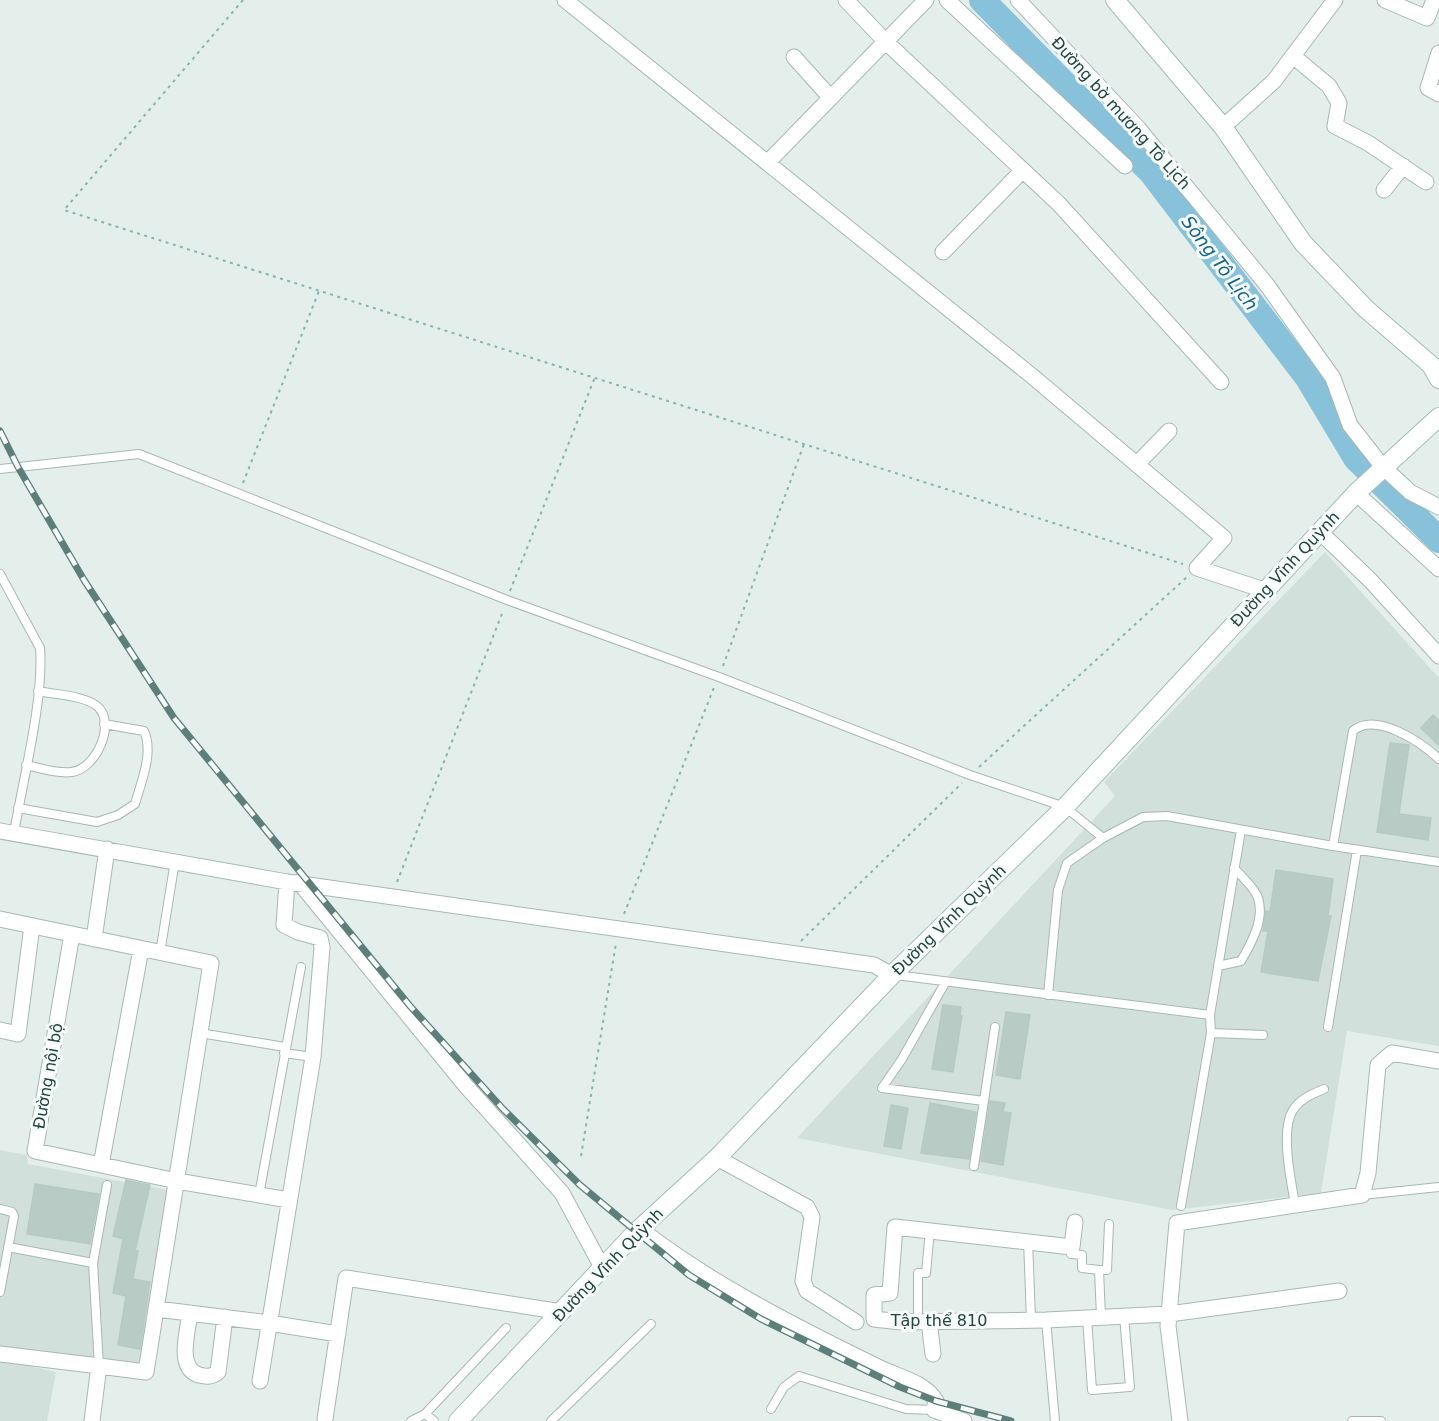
<svg xmlns="http://www.w3.org/2000/svg" width="1439" height="1421" viewBox="0 0 1439 1421" font-family="'DejaVu Sans',sans-serif">
	<rect width="100%" height="100%" fill="#e4efec"/>
	<path fill="#d2e0db" d="M1325,552l114,126v368l-92,-15 -26,162 -148,17 -376,-72 318,-342 -11,-14z
		M0,1150l27,5 1,9 140,26 -26,177 -109,-16 -3,15 26,6 -9,49h-47z"/>
	<g fill="none" stroke-linecap="round" stroke-linejoin="round">
		<path stroke="#87c2da" stroke-width="26" d="M982,0l170,173 156,205 48,80 83,82"/>
	</g>
	<path fill="#b9cbc5" stroke="#b6cac4" stroke-width="1.5" d="M1433,715l6,6v25l-18,-18z
		M1390,743l19,2 -10,69 32,4 -3,22 -51,-8z
		M1276,870l57,9 -5,37h3l-13,65 -57,-9 7,-41h-5l3,-20 4,1z
		M943,1005l18,2 -1,9h2l-9,56 -21,-3z
		M1006,1012l24,3 -10,64 -24,-4z
		M990,1101l15,2 -2,9 8,1 -8,52 -22,-4z
		M930,1103l46,9 -7,47 -48,-6z
		M891,1105l17,3 -7,41 -17,-3z
		M126,1180l24,5 -15,66h3l-5,28 17,3 -10,67 -22,-4 8,-49 -13,-3 10,-54 -10,-3z
		M35,1184l64,10 -9,50 -63,-10z"/>
	<g fill="none" stroke-linecap="round" stroke-linejoin="round">
		<g stroke="#a6b8b5" stroke-width="10">
			<path id="lane" d="M0,469l139,-15 368,146 212,77 251,98 95,32 38,31 40,-21 24,-1 166,30 106,16
				M0,574l40,74c4,52 -17,131 -26,185
				M26,765c14,3 32,9 46,7 24,-3 45,-49 25,-66 -15,-11 -41,-11 -59,-15
				M18,808l79,14 21,-7 17,-11c6,-22 19,-51 9,-73l-40,-7
				M1333,846l20,-115c23,-20 69,12 86,28
				M160,953l15,-92
				M1218,966l23,-5c10,-17 24,-42 17,-63 -3,-10 -17,-22 -24,-30
				M896,975l314,40
				M945,983l-43,76 -20,29 102,13 11,-74
				M1048,995l10,-105 9,-27 36,-25
				M1328,1027l29,-177
				M200,1033l85,14
				M1211,1033l52,2
				M284,1053l29,4
				M974,1166l10,-65
				M259,1195l42,-228
				M1362,1195l77,-8
				M1295,1204c-4,-23 -15,-74 -2,-94 7,-11 19,-16 31,-21
				M1181,1206l30,-173 -1,-18 31,-185
				M0,1209l12,3 2,4 -14,76
				M1028,1240l3,80
				M8,1247l85,16
				M1072,1247l-1,7 11,1v13l17,2
				M1101,1317l-2,-47h8l2,-46
				M1087,1318l5,72 38,-3 -6,-71
				M1046,1320l9,101
				M918,1321v-48h8l4,-43
				M99,1366l-6,-103 14,-78
				M771,1409l13,-22 15,-11 107,33 28,1
				M411,1421l14,-7
				M434,1421l-9,-7 81,-86
				M551,1421l100,-97
				M1352,1421h29"/>
		</g>
		<g stroke="#a6b8b5" stroke-width="17">
			<path id="street" d="M565,0l467,376 192,162 -27,30 67,22
				M846,0l40,42 173,162 162,178
				M947,0l178,166
				M1018,0l120,128 129,157 66,93 17,47 32,41 28,26 29,15
				M1385,0l42,18 7,-18
				M1439,53l-11,35 11,6
				M1293,56l36,30 10,17 -4,23 33,17 58,39
				M794,57l36,40
				M1223,127l51,-46 61,-81
				M769,161l157,-161
				M1384,190l19,-24
				M943,252l79,-81
				M1137,464l32,-33
				M1356,493l83,76
				M1320,532l51,49 68,75
				M0,831l287,51 587,83 18,10
				M299,882l167,204 96,107 41,76
				M0,919l211,44 -65,409 -47,-6 -7,55
				M72,934l-37,217 142,30 112,19
				M94,939l13,-90
				M0,1030l18,4 14,-108
				M717,1158l90,49 5,10 -9,64 4,10 49,31
				M101,1165l40,-216
				M1075,1222l-3,25 -177,-20 -5,66 -16,2v24l27,3 145,-2 123,-6 170,-23
				M640,1229c73,56 156,98 238,138 20,10 47,15 58,34l-2,9 30,11
				M157,1309l112,14 69,11
				M190,1313c-2,18 -14,55 9,62 8,2 13,2 19,-3l7,-55
				M929,1321l4,33
				M0,1354l99,12
				M260,1381l53,-324 9,-110 -2,-9 -22,-6 -14,-7 3,-43
				M325,1419l21,-141 216,34
				M1180,1421l-12,-95 9,-103 185,-28 6,-22 10,-108 14,-12 47,8"/>
		</g>
		<g stroke="#a1bcb7" stroke-width="20">
			<path id="secondary" d="M1115,0l108,127 80,116 63,66 65,56 8,14
				M458,1421l177,-188 82,-75 175,-183 173,-168 291,-314 83,-76"/>
		</g>
		<path stroke="#81b6ad" stroke-width="2" stroke-dasharray="3 4.5" stroke-linecap="butt" d="M243,0l-179,210 1119,354
			M243,483l76,-192
			M510,591l85,-214
			M723,666l81,-222
			M979,767l208,-190
			M397,882l106,-271
			M624,914l91,-229
			M801,941l161,-158
			M581,1156l35,-213"/>
		<use href="#lane" stroke="#fff" stroke-width="8"/>
		<use href="#street" stroke="#fff" stroke-width="15"/>
		<use href="#secondary" stroke="#fff" stroke-width="18"/>
		<g stroke="#5c7f7a" stroke-width="7">
			<path id="rail" d="M0,431l18,36 66,113 90,138 236,288 93,103 77,76 109,90 72,44 139,68 36,14 75,20"/>
		</g>
		<use href="#rail" stroke="#f6fbf9" stroke-width="4.5" stroke-dasharray="14" stroke-linecap="butt"/>
	</g>
	<g text-anchor="middle" dominant-baseline="central" stroke-width="6" stroke-linejoin="round" paint-order="stroke">
		<g font-size="16" fill="#21443f" stroke="#f6fbf9">
			<text transform="translate(1121 113) rotate(48)">Đường bờ mương Tô Lịch</text>
			<text transform="translate(1285 569) rotate(-47)">Đường Vĩnh Quỳnh</text>
			<text transform="translate(949 920) rotate(-44)">Đường Vĩnh Quỳnh</text>
			<text transform="translate(48 1076) rotate(-80)">Đường nội bộ</text>
			<text transform="translate(608 1265) rotate(-46)">Đường Vĩnh Quỳnh</text>
			<text x="939" y="1320">Tập thể 810</text>
		</g>
		<g font-size="18" font-style="italic" fill="#136487" stroke="#f6fbf9">
			<text transform="translate(1220 263) rotate(53)">Sông Tô Lịch</text>
		</g>
	</g>
</svg>
